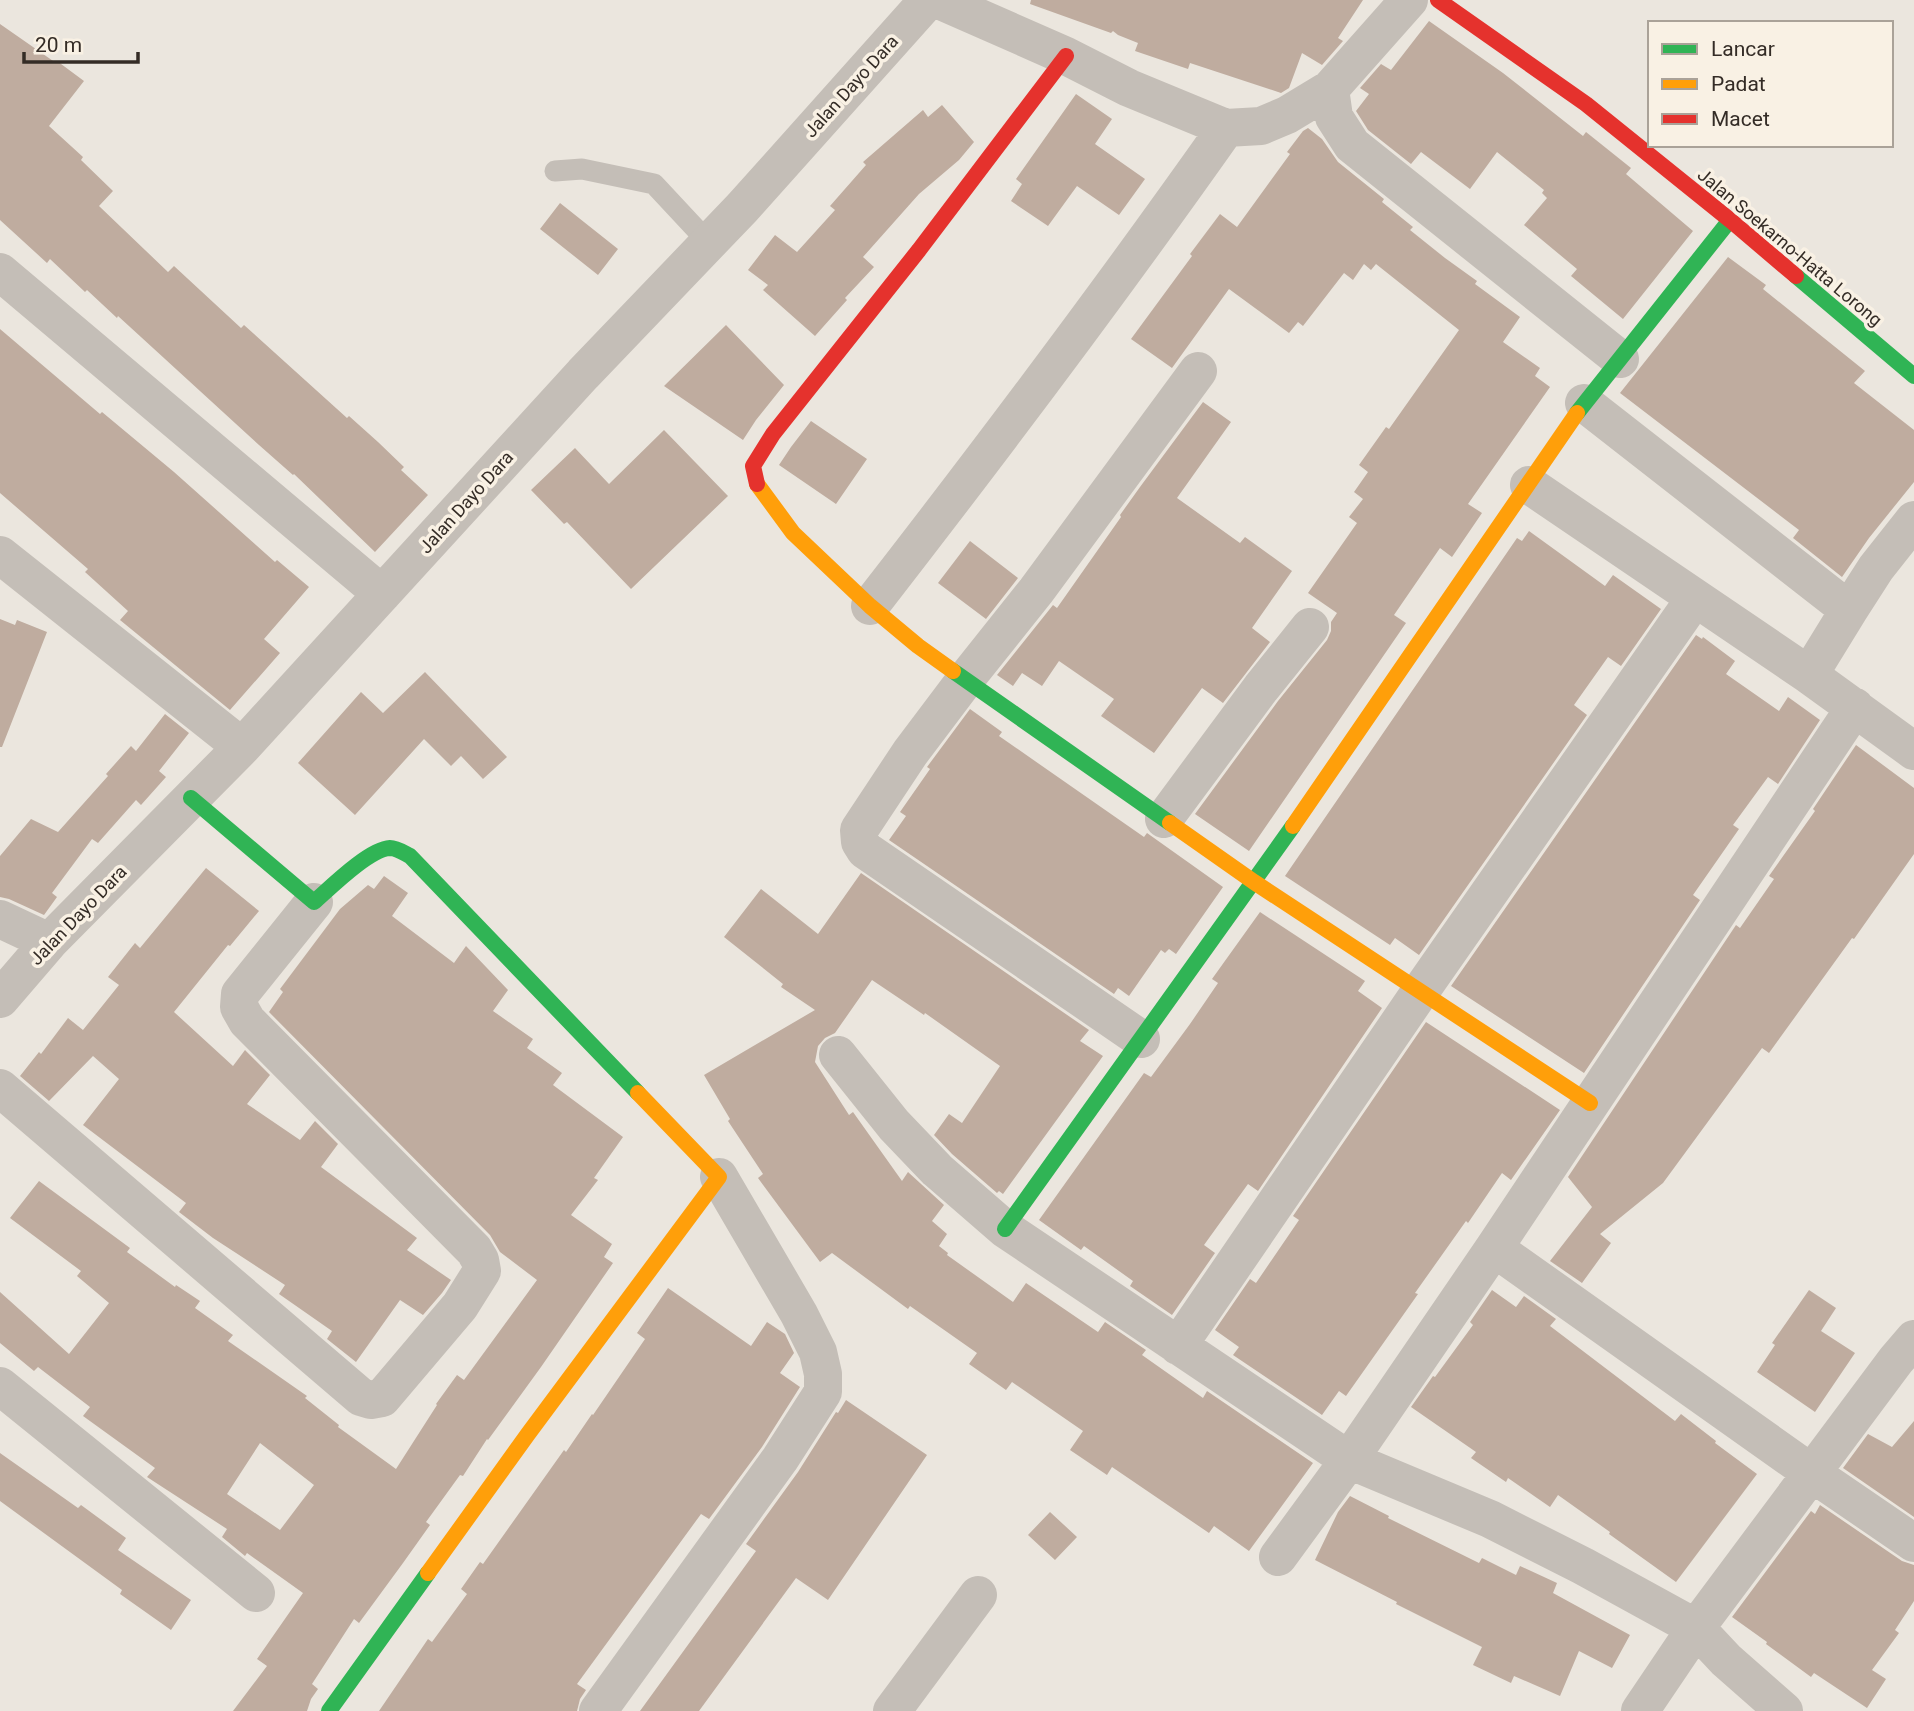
<svg xmlns="http://www.w3.org/2000/svg" width="1914" height="1711" viewBox="0 0 1914 1711" font-family="Roboto,sans-serif">
	<rect width="100%" height="100%" fill="#ebe6de"/>
	<path fill="#bfac9f" fill-rule="evenodd" d="M1031,0h332l-25,38 5,3 -21,24 -20,-12 -13,35 -8,5 -91,-30 -2,6 -53,-18 3,-8 -20,-8 -5,-4 -2,2 -81,-29z
		M1429,21l74,52 80,63 3,-4 45,36 -5,6 67,57 -70,88 -52,-43 6,-7 -53,-44 23,-27 -5,-5 2,-3 -47,-38 -27,37 -49,-37 -10,12 -43,-34 -12,-19 13,-17 -9,-6 21,-24 10,6z
		M0,24l56,39 1,-2 27,20 -35,45 34,31 -2,3 32,31 -14,15 69,66 6,-6 67,62 3,-3 103,93 2,-2 29,26 26,25 -3,3 27,25 -53,57 -81,-78 -1,1 -34,-30 -141,-129 -1,2 -30,-28 -2,2 -35,-33 -3,4 -47,-43z
		M1076,94l36,25 -17,25 50,35 -26,36 -42,-29 -29,40 -37,-25 11,-17 -6,-5z
		M942,105l32,37 -15,18 -40,34 -56,63 11,10 -29,31 2,2 -32,36 -52,-46 5,-5 -20,-15 27,-35 22,17 38,-42 -5,-4 36,-41 -3,-3 60,-52 5,7z
		M1308,128l14,11 16,23 46,37 -2,3 31,25 -3,3 35,28 32,23 -2,3 45,33 -17,25 37,26 -5,8 15,11 -82,117 14,9 -30,44 -12,-9 -46,67 12,8 -157,228 -54,-37 83,-113 49,-61 4,-9v-9l6,-9 -29,-20 49,-70 -8,-6 14,-18 -9,-7 14,-20 -9,-7 27,-38 3,2 70,-99 -83,-66 -5,6 -7,-6 -11,16 -9,-7 -41,53 -5,-4 -9,11 -60,-44 -57,79 -41,-29 61,-83 -2,-2 30,-40 17,13 53,-73 -3,-2 16,-21z
		M560,203l58,46 -20,26 -58,-46z
		M1728,257l38,28 -3,4 102,82 -11,12 60,47v52l-45,56 -27,39 -49,-39 6,-8 -179,-137z
		M726,325l58,60 -28,35 -13,20 -79,-54z
		M0,329l100,85 2,-2 72,60 101,90 2,-2 32,27 -45,52 16,14 -50,57 -110,-90 8,-9 -43,-39 3,-3 -88,-76z
		M1203,402l28,20 -54,76 63,45 5,-6 47,34 -40,57 18,14 -47,61 -21,-15 -48,65 -53,-37 13,-17 -55,-38 -17,25 -20,-13 -9,13 -16,-11 56,-70 4,3 64,-91 -1,-2 20,-28z
		M811,421l56,38 -31,45 -57,-39 12,-18z
		M664,430l64,66 -97,93 -64,-67 -3,2 -33,-34 44,-42 34,36z
		M1529,531l76,55 8,-11 48,34 -40,57 -13,-9 -34,48 13,10 -168,240 -24,-17 -5,7 -105,-69 232,-338 5,3z
		M970,541l48,37 -32,41 -48,-36z
		M0,619l15,6 2,-5 30,12 -45,115h-2z
		M1696,635l6,4 1,-2 32,24 -9,13 53,37 9,-14 32,23 -42,64 -10,-7 -35,48 6,4 -46,66 7,5 -116,173 -133,-87z
		M425,672l82,85 -24,22 -22,-23 -10,10 -27,-27 -69,76 -57,-52 63,-71 22,21z
		M970,709l32,23 -3,4 145,101 3,-4 76,54 -47,67 -7,-5 -4,4 -4,-3 -32,46 -11,-8 -4,6 -225,-154 17,-24 -6,-4 30,-43 -3,-2z
		M165,714l24,19 -30,38 7,6 -25,28 -5,-5 -38,43 -6,-4 -40,54 5,4 -13,18 -35,-16 -9,-2v-41l31,-37 27,13 50,-56 -2,-2 25,-28 5,5z
		M1856,745l58,43v66l-60,85 -2,-1 -83,115 -7,-5 -99,135 -63,51 11,9 -29,40 -32,-22 42,-54 -24,-30 168,-252 4,3 34,-49 -5,-3 46,-65 -2,-2z
		M206,868l53,43 -29,35 -2,-1 -54,67 59,54 12,-16 25,25 -23,29 53,36 15,-19 23,23 -17,23 96,71 -10,12 44,30 -9,13 -19,22 -23,-15 -44,62 -29,-23 5,-8 -53,-37 6,-9 -72,-47 -34,-26 7,-9 -103,-78 36,-46 -26,-23 -44,45 -29,-25 19,-24 2,2 27,-36 15,12 36,-45 -11,-8 27,-34 5,5z
		M861,873l228,157 -9,11 23,15 -100,138 -4,-3 -2,2 -45,-39 -18,-19 15,-21 13,9 38,-57 -75,-53 -1,2 -52,-35 -37,53 -10,5 -7,8 -3,16 34,53 4,-3 49,69 6,-9 36,33 -12,16 15,13 -8,12 9,7 -1,2 66,47 13,-19 72,49 7,-10 41,28 -4,5 61,43 4,-7 106,72 -64,88 -35,-25 -5,7 -97,-66 -5,8 -37,-25 13,-19 -71,-49 -6,8 -37,-26 8,-11 -67,-47 -2,3 -76,-56 -12,9 -62,-84 5,-4 -35,-53 2,-2 -26,-44 111,-65 -34,-23 2,-3 -59,-47 37,-48 57,45z
		M384,876l24,17 -16,23 62,47 12,-17 42,44 -15,21 40,28 -6,9 35,25 -9,12 70,52 -29,41 4,2 -27,35 41,29 -8,13 9,6 -72,104 -53,73 -1,-1 -24,37 -3,-1 -34,47 4,3 -27,38 -44,60 -5,-4 -42,65 6,5 -7,10 -4,12h-74l34,-45 -10,-7 46,-66 -56,-40 -2,3 -23,-19 5,-8 -80,-52 8,-9 -72,-52 7,-9 -52,-40 -4,4 -34,-28v-51l69,62 40,-51 -32,-27 4,-5 -71,-53 29,-37 91,67 -3,4 48,35 1,-2 24,16 -5,7 38,27 -5,6 79,55 -2,2 34,27 -1,2 58,42 41,-64 -1,-1 21,-29 7,5 73,-100 -37,-28 -10,-17 -221,-223 14,-20 -3,-3 60,-80 28,-24 6,4zM260,1443l54,42 -34,45 -53,-36z
		M1260,912l105,69 -7,10 24,17 -124,183 -10,-7 -44,61 11,8 -43,62 -42,-29 3,-5 -49,-35 -3,4 -42,-30 105,-147 7,4 39,-53 28,-41 -6,-4z
		M1426,1022l134,88 -49,70 -9,-7 -34,50 -2,-2 -51,72 3,1 -72,102 -7,-5 -17,24 -89,-60 6,-8 -24,-17 35,-51 6,4 43,-63 -6,-4z
		M668,1288l83,58 16,-24 18,12 9,19 -14,20 20,14 -38,60 -53,72 -8,-5 -124,170 9,6 -6,9 -3,12h-198l49,-72 4,3 35,-48 -6,-5 19,-27 3,2 81,-114 2,2 26,-38 1,1 52,-76 -8,-6z
		M1492,1290l24,17 8,-11 32,23 -6,7 125,95 6,-7 35,27 -1,2 42,31 -81,108 -67,-48 1,-2 -52,-37 -8,12 -42,-29 -2,4 -35,-24 5,-6 -65,-45 22,-31 2,1 38,-52 -3,-3z
		M1809,1290l27,18 -15,23 34,22 -40,59 -58,-40 18,-27 -3,-2z
		M846,1400l81,55 -99,145 -32,-22 -97,133h-59l116,-160 -10,-7 52,-72 38,-60 2,1z
		M1914,1421v96l-71,-49 25,-34 24,13z
		M0,1453l78,55 3,-3 45,33 -8,12 73,50 -20,30 -51,-36 2,-4 -122,-89z
		M1350,1496l39,20 -1,2 91,45 3,-5 34,17 4,-9 37,17 -4,10 77,42 -18,33 -33,-17 -19,45 -46,-20 -3,7 -38,-18 9,-18 -86,-43 1,-2 -82,-42 23,-48z
		M1820,1505l82,56 12,4v36l-19,29 4,3 -27,37 14,9 -19,29 -53,-35 -3,4 -45,-33 1,-2 -35,-25 79,-106 4,3z
		M1050,1512l27,25 -22,23 -27,-25z"/>
	<g fill="none" stroke-linecap="round" stroke-linejoin="round">
		<path stroke="#c4beb7" stroke-width="21" d="M555,171l27,-2 72,15 55,59"/>
		<path stroke="#c4beb7" stroke-width="38" d="M939,0l127,56 63,32 97,40 35,-2 26,-11 43,-26
			M1409,0l-79,89 4,28 18,28 268,214
			M0,272l382,322
			M1584,403l265,207 27,-42 38,-48
			M1529,485l280,190 105,76
			M0,555l242,192
			M870,606c122,-157 241,-315 356,-478
			M1809,675l40,-65
			M1164,819l97,-131 49,-61
			M0,919l49,23
			M0,999l49,-57 193,-195 341,-373 159,-166 186,-208
			M1141,1039l-276,-189 -5,-8 -1,-12 51,-77 55,-73 71,-89 162,-220
			M838,1055l56,70 43,45 68,59 344,231 141,59 93,47 113,62 30,32 58,51
			M0,1088l361,309 10,3 11,-2 78,-92 22,-35 -2,-11 -6,-10 -227,-229 -8,-14 1,-13 74,-92
			M1494,1248l319,226 101,69
			M1178,1346l242,-354 275,-394
			M0,1386l256,207
			M1278,1557l71,-97 145,-212 361,-541
			M598,1711l182,-252 43,-67v-18l-5,-22 -19,-38 -80,-137
			M892,1711l86,-116
			M1640,1711l56,-83 200,-268 18,-21"/>
		<path stroke="#30b455" stroke-width="16" d="M1796,276l118,100
			M1577,413l153,-193
			M953,671l217,152
			M191,798l123,104c16,-14 55,-53 76,-54 7,0 14,5 20,8l228,237
			M1005,1229l288,-403
			M329,1711l99,-138"/>
		<path stroke="#ff9f0a" stroke-width="16" d="M757,484l36,49 77,73 48,40 35,25
			M1170,823l84,59 336,221
			M1293,826l284,-413
			M428,1573l100,-139 191,-257 -81,-84"/>
		<path stroke="#e5322d" stroke-width="16" d="M1438,0l148,104 144,116 66,56
			M757,484l-4,-18 20,-32 146,-184 147,-194"/>
	</g>
	<g text-anchor="middle" dominant-baseline="central" stroke-width="7" stroke-linejoin="round" paint-order="stroke">
		<g font-size="18" fill="#342c26" stroke="#f9f1e4">
			<text transform="translate(851 86) rotate(-48)">Jalan Dayo Dara</text>
			<text transform="translate(1790 247) rotate(40)">Jalan Soekarno-Hatta Lorong</text>
			<text transform="translate(466 502) rotate(-48)">Jalan Dayo Dara</text>
			<text transform="translate(78 915) rotate(-46)">Jalan Dayo Dara</text>
		</g>
	</g>
	<rect x="1648" y="21" width="245" height="126" fill="#f9f1e4" stroke="#aaa298" stroke-width="2"/>
	<rect x="1662" y="44" width="35" height="10" fill="#30b455" stroke="#aaa298" stroke-width="2"/>
	<text x="1711" y="56" font-size="21" fill="#342c26">Lancar</text>
	<rect x="1662" y="79" width="35" height="10" fill="#ff9f0a" stroke="#aaa298" stroke-width="2"/>
	<text x="1711" y="91" font-size="21" fill="#342c26">Padat</text>
	<rect x="1662" y="114" width="35" height="10" fill="#e5322d" stroke="#aaa298" stroke-width="2"/>
	<text x="1711" y="126" font-size="21" fill="#342c26">Macet</text>
	<path d="M24 52v10h114v-10" fill="none" stroke="#342c26" stroke-width="3.5"/>
	<text x="35" y="52" font-size="21" fill="#342c26" stroke="#f9f1e4" stroke-width="5" paint-order="stroke">20 m</text>
</svg>
